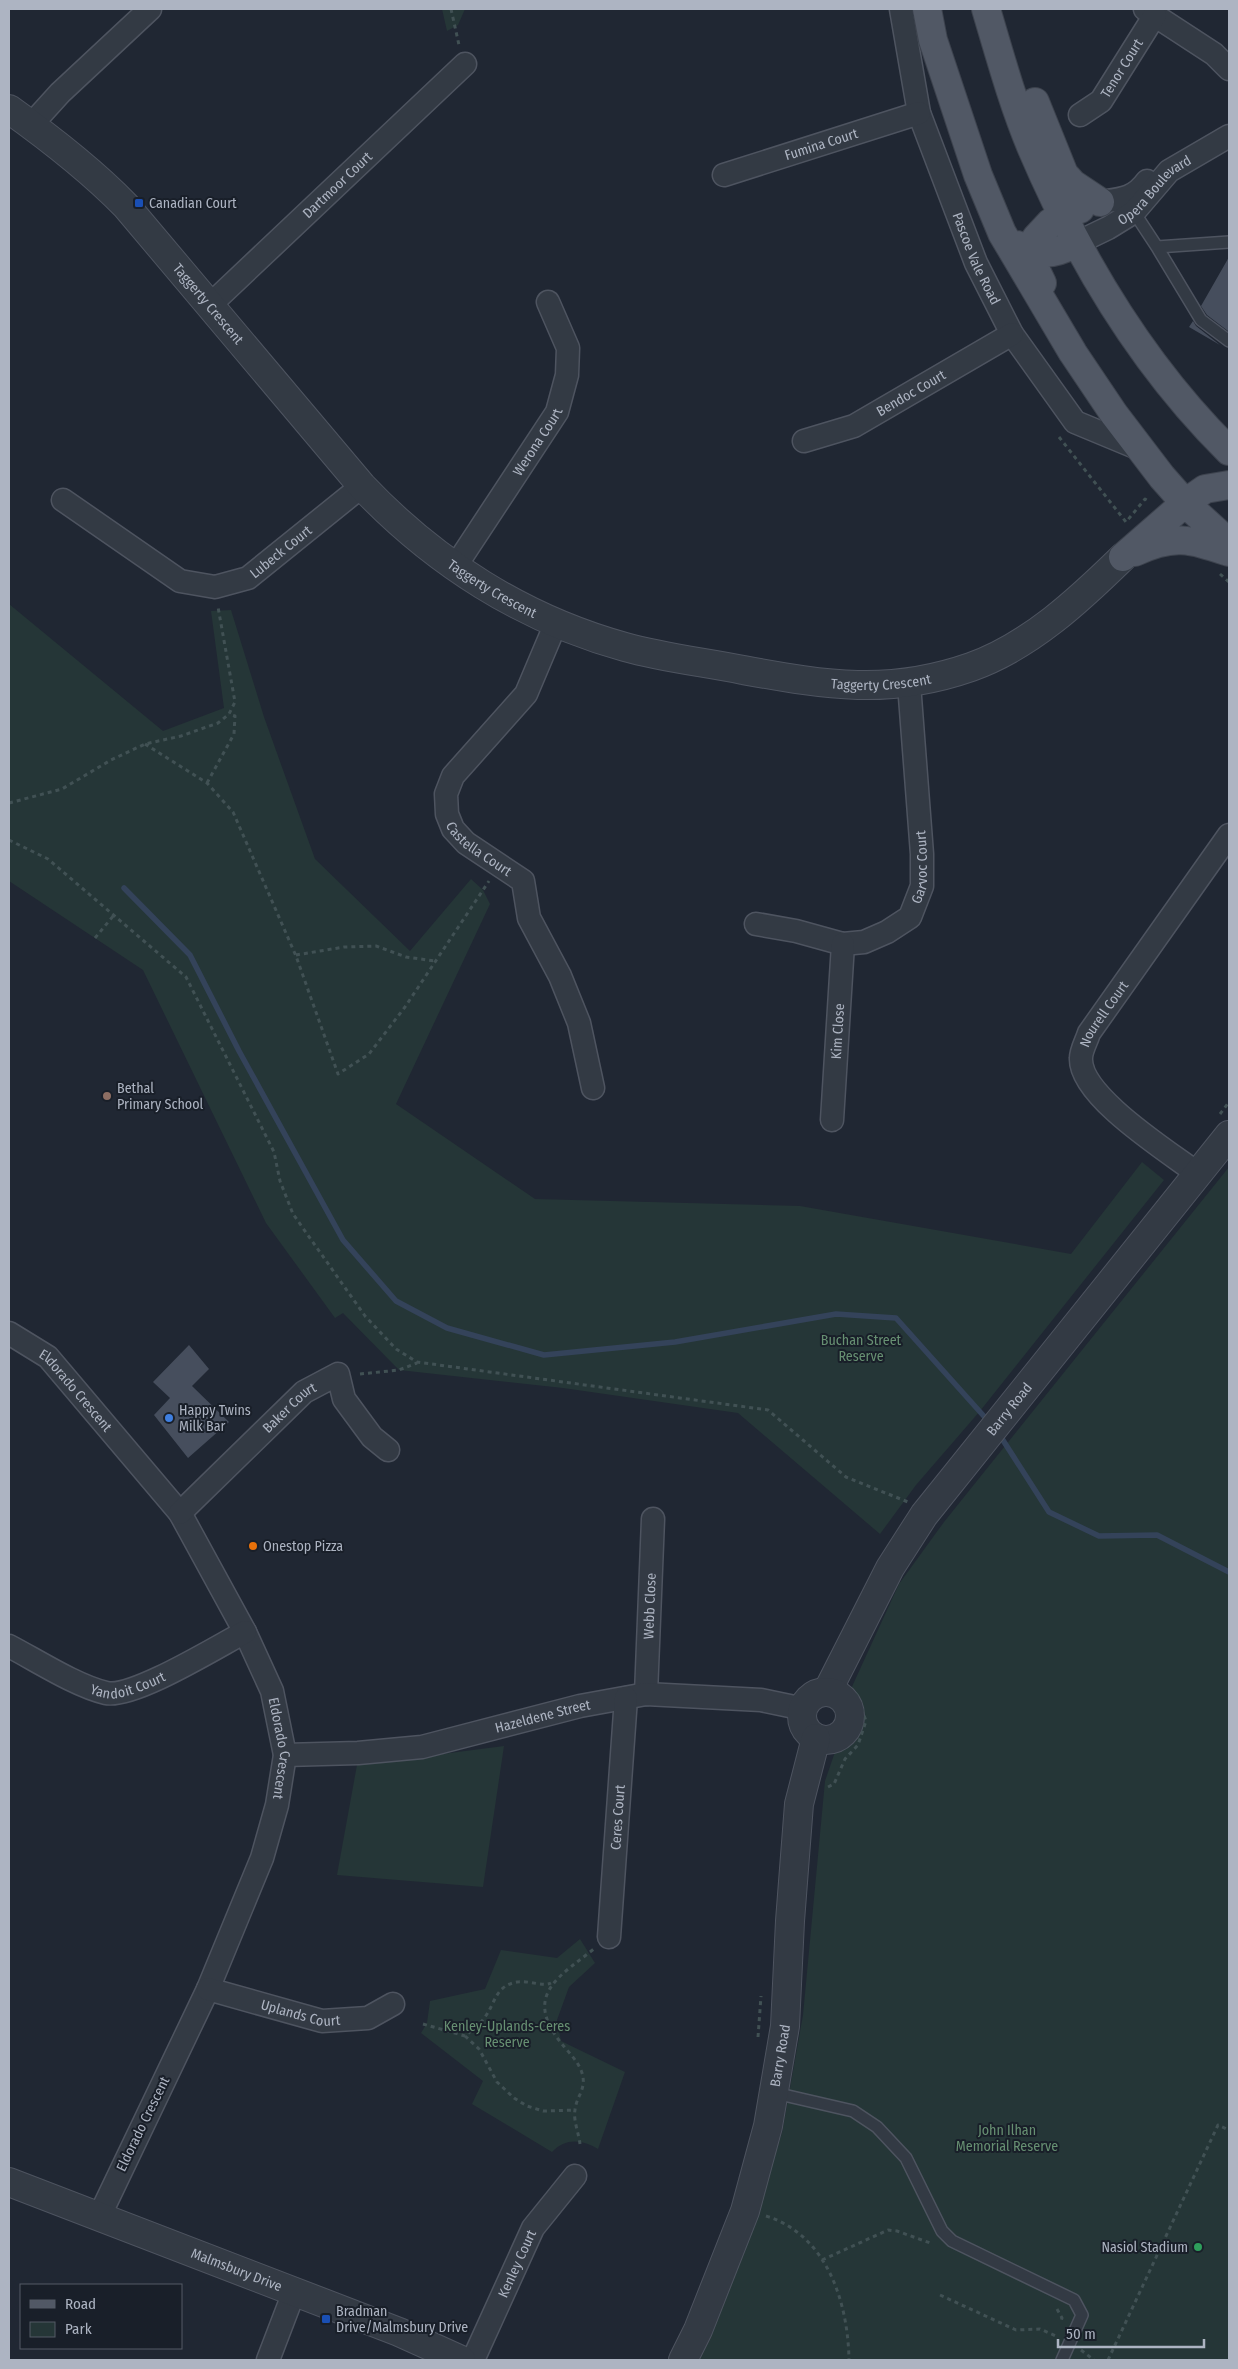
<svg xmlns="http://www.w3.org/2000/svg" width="1238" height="2369" viewBox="0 0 1238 2369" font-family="'Fira Sans Condensed',sans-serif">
	<rect width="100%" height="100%" fill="#202733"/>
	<path fill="#253637" d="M442,9h23l-7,16 -11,6z
		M9,604l154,127 61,-23 -13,-97 20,-1 33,107 51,142 95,92 61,-72 12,11 7,14 -94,200 139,95 265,7 271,48 71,-92 22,18 -184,231 -64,74 -36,49 -142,-121 -175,-25 -164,-18 -56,-57 -8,5 -69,-95 -123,-253 -134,-89z
		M1229,1167v1193h-531l14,-27 21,-53 49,-147 21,-118 22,-234 11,-32 19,-18 3,-15 -8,-25 49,-107 45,-62z
		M504,1746l-21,141 -146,-12 20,-110z
		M580,1939l15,24 -26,24 -12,33 4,21 64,31 -27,77c-16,-10 -33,-11 -46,3l-80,-48 11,-23 -62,-48 6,-10 3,-22 55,-12 16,-39 56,8z"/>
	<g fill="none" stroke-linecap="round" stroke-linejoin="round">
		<path stroke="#34435a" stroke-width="5.5" d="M124,888l66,67 49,96 104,189 53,61 51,27 97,27 131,-13 161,-28 60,4 94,105
			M999,1434l50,78 50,24 58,-1 72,37"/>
	</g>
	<path fill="#464e5d" d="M1229,257v71l-1,3 -21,-16 -6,-9z
		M1193,321l3,5 24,19 -31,-18z
		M189,1345l20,24 -17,17 37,36 -41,36 -34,-43 16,-17 -17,-16z"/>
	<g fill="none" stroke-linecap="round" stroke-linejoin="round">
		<g stroke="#4e5460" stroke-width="14">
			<path id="service" d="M1132,209l25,38 72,-5
				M1157,247l44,73 28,21
				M775,2093l78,18 24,16 29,31 36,73 10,10 122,59 8,15 -20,45"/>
		</g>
		<g stroke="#4e5460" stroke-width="25">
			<g id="minor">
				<path id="s1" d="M901,9l18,104 57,150 36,71 63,88 65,27"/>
				<path d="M1145,9l69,45 15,15"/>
				<path id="s2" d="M1080,115l21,-14 54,-86"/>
				<path d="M31,125l29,-32 90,-84"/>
				<path id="s3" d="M724,175l195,-62"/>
				<path d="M1100,202c21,-3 34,-3 47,-21"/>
				<path id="s4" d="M1077,243l31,-15 26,-16 35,-41 60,-35"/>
				<path id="s5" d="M210,305l255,-241"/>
				<path id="s6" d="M804,441l50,-15 158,-92"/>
				<path id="s7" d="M63,500l117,81 35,6 33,-9 114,-92"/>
				<path id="s8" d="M455,567l102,-155 10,-37 1,-27 -20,-46"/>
				<path id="s9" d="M556,623l-30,71 -73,82 -7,18 1,20 6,15 13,14 57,38 6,37 31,58 19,47 14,65"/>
				<path id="s10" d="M756,924l40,7 47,13 21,-2 23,-10 23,-15 12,-31v-32l-13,-170"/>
				<path id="s11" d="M832,1120l11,-176"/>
				<path id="s12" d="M1198,1174c-29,-22 -119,-78 -117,-116 0,-8 6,-18 8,-25l140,-198"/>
				<path id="s13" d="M9,1333l39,24 132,156 65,119 27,59 13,64 -8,50 -15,53 -54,131 -109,228"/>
				<path id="s14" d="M180,1513l124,-121 34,-18 6,25 28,38 16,13"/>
				<path id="s15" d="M9,1646c27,14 67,40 97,47 27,6 112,-47 139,-61"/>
				<path id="s16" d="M646,1694l7,-175"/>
				<path id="s17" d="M285,1755l73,-2 64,-6 158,-41 66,-12 115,6 43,9"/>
				<path id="s18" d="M609,1937l17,-239"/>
				<path id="s19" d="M208,1989l114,32 46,-3 25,-14"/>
				<path d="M268,2360l26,-68"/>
				<path id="s20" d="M473,2360l60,-132 42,-52"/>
			</g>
		</g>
		<g stroke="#4e5460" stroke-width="30">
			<g id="tertiary">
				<path id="s21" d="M9,109c42,30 81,60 117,97l236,280c72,76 161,133 263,161 39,11 79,15 118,23 84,15 145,26 228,-3 59,-21 108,-67 152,-110"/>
				<path id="s22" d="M827,1692l63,-124 34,-53 305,-380"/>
				<circle cx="826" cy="1716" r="24"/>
				<path id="s23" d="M9,2182l390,150 62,28"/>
				<path id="s24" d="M683,2360l15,-30 47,-119 23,-85 17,-100 5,-105 9,-117 17,-66"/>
			</g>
		</g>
		<g stroke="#3d434e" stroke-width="30">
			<path id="primary" d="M927,9l6,31 45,135 24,58 71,120 41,61 48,63 23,26 44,40
				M986,9c14,47 27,95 46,140 47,110 111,217 197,302
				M1035,102l29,72 9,10 27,18
				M1017,245c25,11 36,10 60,-2
				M1042,283l-10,-21 4,-24 14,-15 12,-8 18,-6
				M1135,552c39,-18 54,-13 94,0
				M1123,557l62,-54 20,-14 24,-4"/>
		</g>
		<path stroke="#415154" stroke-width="3" stroke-dasharray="4 4" stroke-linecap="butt" d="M451,9l8,36
			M1059,437l67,85 19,-23 5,3
			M1220,574l9,8
			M145,744l62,39 26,29 63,144 42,118 31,-20 36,-47 84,-126
			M207,783l27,-49 1,-18 -6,-2
			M9,803l53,-14 49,-29 34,-16 36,-8 37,-13 11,-9 6,-12 -17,-95
			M9,840l39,19 138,118 88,175 6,29 13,33 72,102 31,33 21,13 351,48 78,67 62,25
			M95,938l19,-23
			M296,955l48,-8 32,-1 30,11 29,4
			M1220,1114l9,-12
			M360,1374l39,-4 18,-7
			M828,1787l6,-3 11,-25 13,-14 8,-24 -11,-31
			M423,2024l42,12c7,-6 15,-12 20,-19 11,-15 10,-31 32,-35 11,-2 26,5 34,1
			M465,2036l14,13 18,33 17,16 13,8 16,5 32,-1
			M758,2037l3,-41
			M580,2144c-1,-10 -7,-24 -5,-34 1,-13 12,-21 7,-37 -4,-13 -16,-23 -24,-34 -34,-46 4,-64 37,-91
			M766,2216c61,19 82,86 83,144
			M822,2260l66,-30 9,1 36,13
			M940,2295l76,35 24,-1 16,7
			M1057,2309l5,9 -1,3
			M1081,2350l13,10
			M1108,2360l110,-235 11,5"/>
		<use href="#service" stroke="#333a44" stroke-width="11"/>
		<use href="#minor" stroke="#333a44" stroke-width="22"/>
		<use href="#tertiary" stroke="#333a44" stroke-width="28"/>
		<use href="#primary" stroke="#515865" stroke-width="28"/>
	</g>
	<g fill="#1a4fb4" stroke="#191f29" stroke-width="2">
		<rect x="134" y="198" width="10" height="10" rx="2.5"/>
		<rect x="321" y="2314" width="10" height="10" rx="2.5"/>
	</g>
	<circle fill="#8d6e63" stroke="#191f29" stroke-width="2" cx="107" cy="1096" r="5"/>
	<circle fill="#3f7fe0" stroke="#191f29" stroke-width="2" cx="169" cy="1418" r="5"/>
	<circle fill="#e8710a" stroke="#191f29" stroke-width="2" cx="253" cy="1546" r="5"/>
	<circle fill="#2e9e5b" stroke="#191f29" stroke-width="2" cx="1198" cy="2247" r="5"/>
	<g text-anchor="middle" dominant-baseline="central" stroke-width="4" stroke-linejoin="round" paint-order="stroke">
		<g font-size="14" fill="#adb4c2" stroke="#191f29">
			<text stroke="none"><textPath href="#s2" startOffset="64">Tenor Court</textPath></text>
			<text stroke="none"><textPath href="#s3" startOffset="102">Fumina Court</textPath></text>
			<text stroke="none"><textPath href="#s5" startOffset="175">Dartmoor Court</textPath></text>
			<text stroke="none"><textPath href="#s4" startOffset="95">Opera Boulevard</textPath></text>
			<text stroke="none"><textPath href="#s1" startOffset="262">Pascoe Vale Road</textPath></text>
			<text stroke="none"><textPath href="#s21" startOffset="280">Taggerty Crescent</textPath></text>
			<text stroke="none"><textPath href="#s6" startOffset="118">Bendoc Court</textPath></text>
			<text stroke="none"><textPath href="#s8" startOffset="150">Werona Court</textPath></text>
			<text stroke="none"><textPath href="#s7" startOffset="254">Lubeck Court</textPath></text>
			<text stroke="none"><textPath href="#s21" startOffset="685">Taggerty Crescent</textPath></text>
			<text stroke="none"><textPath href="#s21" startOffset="1090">Taggerty Crescent</textPath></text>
			<text stroke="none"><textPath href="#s9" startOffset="275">Castella Court</textPath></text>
			<text stroke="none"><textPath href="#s10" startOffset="215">Garvoc Court</textPath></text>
			<text stroke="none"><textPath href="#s12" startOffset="219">Nourell Court</textPath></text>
			<text stroke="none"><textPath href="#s11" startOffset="89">Kim Close</textPath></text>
			<text stroke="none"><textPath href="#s13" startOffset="89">Eldorado Crescent</textPath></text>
			<text stroke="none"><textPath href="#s14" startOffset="152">Baker Court</textPath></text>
			<text stroke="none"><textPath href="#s22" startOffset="338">Barry Road</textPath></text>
			<text stroke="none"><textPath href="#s16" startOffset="88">Webb Close</textPath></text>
			<text stroke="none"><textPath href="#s15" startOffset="131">Yandoit Court</textPath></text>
			<text stroke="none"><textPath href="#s17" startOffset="262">Hazeldene Street</textPath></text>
			<text stroke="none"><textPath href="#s13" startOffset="509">Eldorado Crescent</textPath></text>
			<text stroke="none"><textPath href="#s18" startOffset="120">Ceres Court</textPath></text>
			<text stroke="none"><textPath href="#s19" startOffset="96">Uplands Court</textPath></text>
			<text stroke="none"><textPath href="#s24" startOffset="321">Barry Road</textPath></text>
			<text transform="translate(143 2124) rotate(-64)">Eldorado Crescent</text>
			<text stroke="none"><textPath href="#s20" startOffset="106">Kenley Court</textPath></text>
			<text stroke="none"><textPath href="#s23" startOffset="244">Malmsbury Drive</textPath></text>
		</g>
		<g font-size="14" fill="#adb4c2" stroke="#191f29" text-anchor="start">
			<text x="149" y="203">Canadian Court</text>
			<text x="117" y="1088">Bethal<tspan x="117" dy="16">Primary School</tspan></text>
			<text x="179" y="1410">Happy Twins<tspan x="179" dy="16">Milk Bar</tspan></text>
			<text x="263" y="1546">Onestop Pizza</text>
			<text x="1188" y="2247" text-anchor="end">Nasiol Stadium</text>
			<text x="336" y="2311">Bradman<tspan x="336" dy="16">Drive/Malmsbury Drive</tspan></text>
		</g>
		<g font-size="14" fill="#679072" stroke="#191f29">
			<text x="861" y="1340">Buchan Street<tspan x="861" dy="16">Reserve</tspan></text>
			<text x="507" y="2026">Kenley-Uplands-Ceres<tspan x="507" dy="16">Reserve</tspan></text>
			<text x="1007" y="2130">John Ilhan<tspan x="1007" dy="16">Memorial Reserve</tspan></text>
		</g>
	</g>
	<rect width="1238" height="2369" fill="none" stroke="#adb4c2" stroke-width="20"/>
	<rect x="20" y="2284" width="162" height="65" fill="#191f29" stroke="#545b66"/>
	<rect x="30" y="2300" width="25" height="8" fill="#515865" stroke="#545b66"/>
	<text x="65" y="2309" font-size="15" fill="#adb4c2">Road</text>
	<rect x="30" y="2322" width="25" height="15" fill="#253637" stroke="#545b66"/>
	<text x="65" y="2334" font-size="15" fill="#adb4c2">Park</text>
	<path d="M1058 2339v8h146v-8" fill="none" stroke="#adb4c2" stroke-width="2.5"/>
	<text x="1066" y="2339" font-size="15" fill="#adb4c2" stroke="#191f29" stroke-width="4" paint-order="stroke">50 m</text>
</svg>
